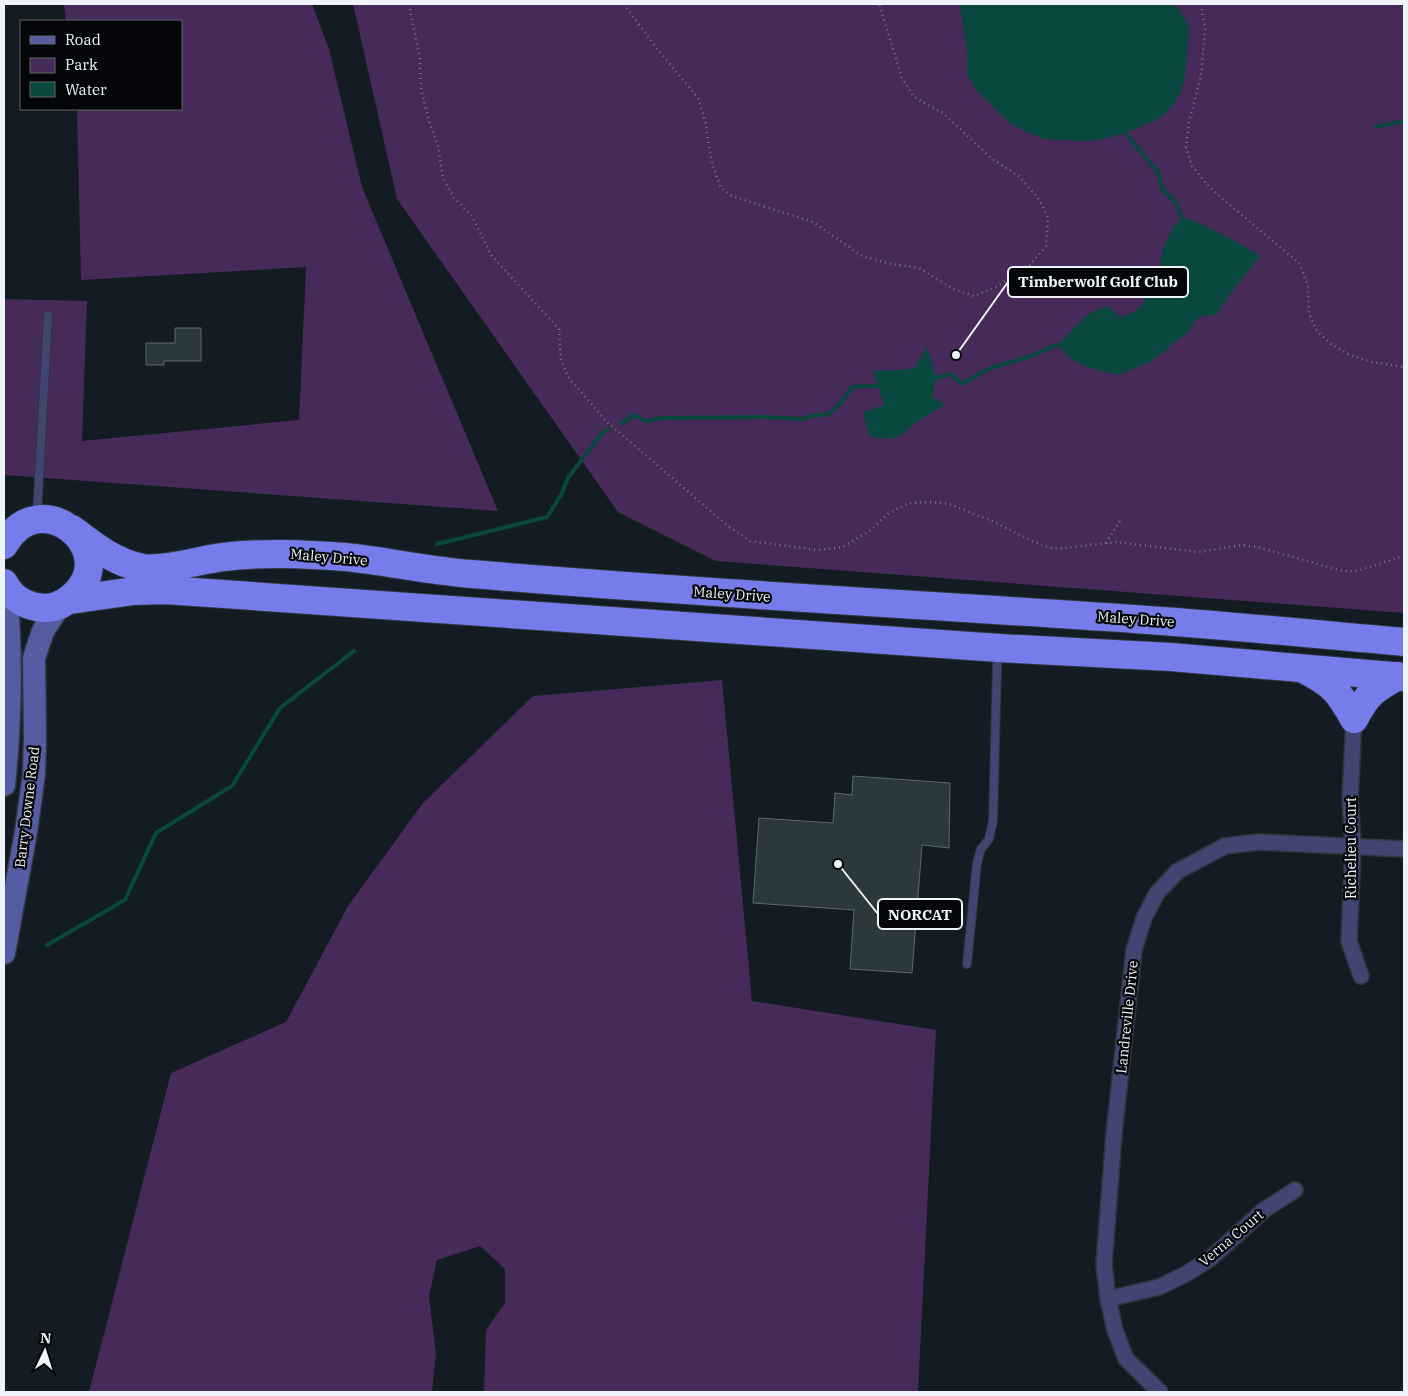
<svg xmlns="http://www.w3.org/2000/svg" width="1408" height="1396" viewBox="0 0 1408 1396" font-family="'IBM Plex Serif',serif">
	<rect width="100%" height="100%" fill="#131c23"/>
	<path fill="#462a59" d="M64,4h248l17,45 33,138 136,324 -494,-36v-176l83,2 -5,140 217,-21 7,-153 -225,13 -4,-171h104v-88h-115z
		M353,4h1051v609l-688,-52 -98,-49 -221,-313z
		M722,680l30,321 184,29 -18,362h-434l2,-62 19,-27v-34l-25,-23 -43,14 -8,36 7,57 -4,39h-343l82,-319 115,-51 62,-116 75,-103 110,-107z"/>
	<path fill="#08483f" d="M960,4h215l14,21v9l-4,44 -5,15 -8,13 -7,8 -8,6 -32,13 -31,8h-17l-33,-2 -20,-8 -16,-9 -32,-32 -9,-16v-21z
		M1181,217c27,8 55,24 79,39l-29,37 -14,21 -19,3 -10,15 -36,29 -33,14 -19,-4 -20,-7 -12,-8 -11,-11 31,-31 19,-8 14,11 13,-5 9,-8 7,-19 9,-15 4,-21 7,-16z
		M927,346l9,32 -4,18 13,9c-8,4 -16,9 -24,14 -23,16 -20,24 -52,17l-6,-24 21,-7 -11,-34 28,-1 15,-3z"/>
	<g fill="none" stroke-linecap="round" stroke-linejoin="round">
		<path stroke="#08483f" stroke-width="4" d="M1375,127l29,-6
			M1125,133l33,39 4,17 14,14 5,14
			M936,378l15,-4 11,10 28,-16 38,-11 29,-12
			M622,423l12,-8 12,6 17,-3 101,-1 39,2 12,-4h12l13,-11 12,-17 26,-1
			M437,544l110,-27 14,-22 7,-17 34,-45 7,-4
			M47,945l78,-45 31,-67 76,-47 48,-78 74,-57"/>
	</g>
	<path fill="#2b393c" stroke="#5a696c" d="M175,328h26v33h-37v4h-18v-22h29z
		M853,776l97,7 -1,65 -27,-3 -10,128 -62,-4 4,-59 -101,-7 6,-85 74,5 2,-30 17,2z"/>
	<g fill="none" stroke-linecap="round" stroke-linejoin="round">
		<g stroke="#2d363d" stroke-width="10">
			<path id="lane" d="M37,515l11,-200
				M967,964l10,-101 4,-14 8,-10 4,-18 4,-154 1,-15"/>
		</g>
		<g stroke="#2d363d" stroke-width="18">
			<path id="street" d="M1354,719l-4,80 3,47 -4,95 12,35
				M1108,1299l51,-12 27,-13 25,-16 53,-48 31,-20
				M1160,1392l-34,-33 -11,-29 -7,-31 -4,-35 10,-130 20,-184 10,-32 13,-25 21,-22 47,-25 34,-4 145,7"/>
		</g>
		<g stroke="#2d363d" stroke-width="25">
			<path id="secondary" d="M4,785c7,-68 8,-129 2,-197
				M4,953l22,-121 8,-58 1,-36 -1,-80 9,-27 17,-26"/>
		</g>
		<g stroke="#2d363d" stroke-width="30">
			<path id="highway" d="M72,529c22,17 43,34 71,39 22,3 56,-8 80,-11 41,-5 81,-3 122,0 42,4 84,14 127,17 221,19 442,30 662,45 90,6 180,15 270,23
				M4,545c36,-64 117,5 71,49 -8,8 -18,14 -30,14 -18,-1 -33,-9 -41,-25
				M70,600l64,-9 31,-1 834,58 172,9 233,20
				M1305,670c28,14 34,22 49,49
				M1354,719c14,-26 19,-29 44,-43"/>
		</g>
		<path stroke="#737b81" stroke-width="2.5" stroke-dasharray="1 4" stroke-linecap="butt" d="M410,4v6l10,49 1,30 8,32 9,25 5,32 11,20 18,18 19,39 68,74 2,30 7,18 39,45 121,104 22,15 68,9 25,-3 28,-17 18,-17 20,-10 21,-1 19,2 43,17 42,21 20,7 63,-7 81,10 44,-7 15,2 86,24h14l47,-15
			M624,4l31,42 43,52 7,22 7,43 9,25 11,8 81,26 49,34 31,8 26,4 34,21 21,7 22,-9 34,-22 16,-19 2,-29 -10,-19 -18,-21 -29,-19 -48,-45 -29,-16 -12,-19 -23,-74
			M1201,4l4,25 -4,47 -12,46 -3,25 6,19 19,23 89,75 8,22 1,28 8,17 15,14 18,10 22,7 32,5
			M1106,543l14,-22"/>
		<use href="#lane" stroke="#404571" stroke-width="8"/>
		<use href="#street" stroke="#404571" stroke-width="15"/>
		<use href="#secondary" stroke="#565ca2" stroke-width="22"/>
		<use href="#highway" stroke="#767deb" stroke-width="28"/>
	</g>
	<g text-anchor="middle" dominant-baseline="central" stroke-width="4.5" stroke-linejoin="round" paint-order="stroke">
		<g font-size="14" fill="#eef4f9" stroke="#040609">
			<text transform="translate(329 557) rotate(5)">Maley Drive</text>
			<text transform="translate(732 594) rotate(4)">Maley Drive</text>
			<text transform="translate(1136 619) rotate(4)">Maley Drive</text>
			<text transform="translate(27 807) rotate(-83)">Barry Downe Road</text>
			<text transform="translate(1351 848) rotate(-90)">Richelieu Court</text>
			<text transform="translate(1127 1017) rotate(-84)">Landreville Drive</text>
			<text transform="translate(1231 1238) rotate(-40)">Verna Court</text>
		</g>
	</g>
	<path fill="none" stroke="#eef4f9" stroke-width="2" d="M956 355L1008 282M838 864L878 914"/>
	<g fill="#eef4f9" stroke="#040609" stroke-width="2">
		<circle cx="956" cy="355" r="5"/>
		<circle cx="838" cy="864" r="5"/>
	</g>
	<g fill="#040609" stroke="#eef4f9" stroke-width="2">
		<rect x="1008" y="267" width="180" height="30" rx="5"/>
		<rect x="878" y="899" width="84" height="30" rx="5"/>
	</g>
	<g font-size="15" text-anchor="middle" font-weight="bold" fill="#eef4f9">
		<text x="1098" y="287">Timberwolf Golf Club</text>
		<text x="920" y="920">NORCAT</text>
	</g>
	<rect width="1408" height="1396" fill="none" stroke="#eef4f9" stroke-width="10"/>
	<rect x="20" y="20" width="162" height="90" fill="#040609" stroke="#626569"/>
	<rect x="30" y="36" width="25" height="8" fill="#565ca2" stroke="#626569"/>
	<text x="65" y="45" font-size="15" fill="#eef4f9">Road</text>
	<rect x="30" y="58" width="25" height="15" fill="#462a59" stroke="#626569"/>
	<text x="65" y="70" font-size="15" fill="#eef4f9">Park</text>
	<rect x="30" y="82" width="25" height="15" fill="#08483f" stroke="#626569"/>
	<text x="65" y="95" font-size="15" fill="#eef4f9">Water</text>
	<g transform="translate(45 1351) rotate(4)" stroke="#040609" stroke-width="4" paint-order="stroke">
	<path d="M0-4L9 19L0 12L-9 19Z" fill="#eef4f9"/>
	<text y="-8" font-size="14" font-weight="bold" text-anchor="middle" fill="#eef4f9">N</text>
	</g>
</svg>
